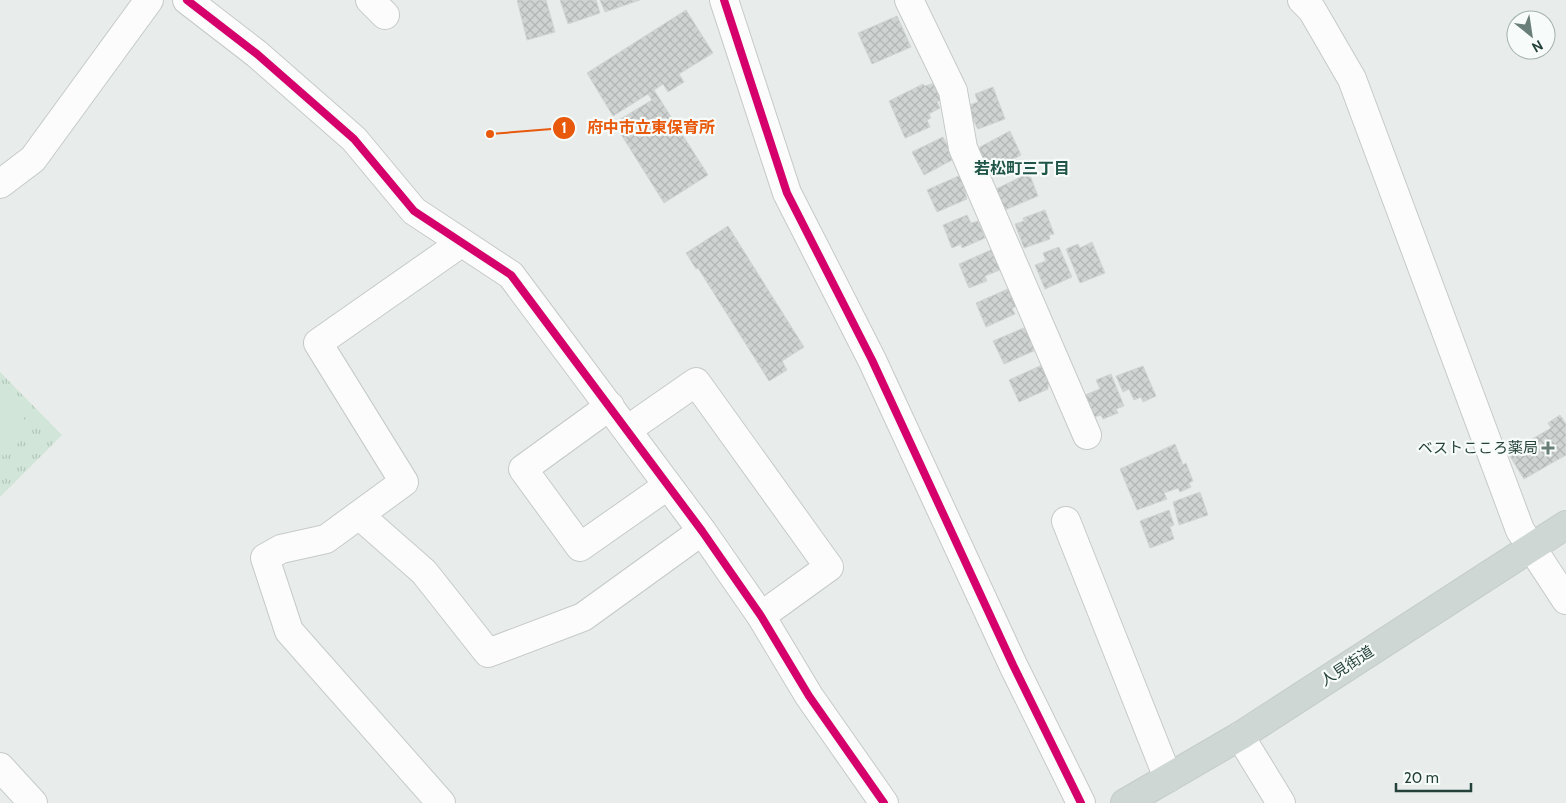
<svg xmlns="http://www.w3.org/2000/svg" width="1566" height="803" viewBox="0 0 1566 803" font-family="Cabin,'Noto Sans JP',sans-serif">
	<defs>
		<pattern id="park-tufts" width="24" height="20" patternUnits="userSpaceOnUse" patternTransform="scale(1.25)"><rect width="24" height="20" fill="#d1e6d8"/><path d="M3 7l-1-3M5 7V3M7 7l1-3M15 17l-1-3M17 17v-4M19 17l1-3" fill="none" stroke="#b3c6ba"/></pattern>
		<pattern id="building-cross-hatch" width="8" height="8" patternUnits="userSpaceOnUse" patternTransform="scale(1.25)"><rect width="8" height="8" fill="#cfd4d2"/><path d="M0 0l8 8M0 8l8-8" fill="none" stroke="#b2b7b5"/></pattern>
	</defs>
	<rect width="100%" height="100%" fill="#e8edeb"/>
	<path fill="url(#park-tufts)" d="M0,372l62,63 -62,62z"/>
	<path fill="#d1e6d8" d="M0,395l33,33 -29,29 -4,-5z"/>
	<path fill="url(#building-cross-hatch)" stroke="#d1d6d4" d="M517,0h29l9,32 -28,8z
		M560,0h36l4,13 -32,11z
		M600,0h40l-35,12z
		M686,10l27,43 -34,21 5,8 -16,10 -5,-8 -9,6 54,85 -44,28 -50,-80 38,-23 -4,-6 -35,22 -26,-43z
		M897,16l14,31 -39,17 -14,-31z
		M935,83l6,17 -4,2 3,6 -11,6 2,4 -4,2 3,7 -25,11 -16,-37 34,-17 2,2z
		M993,87l12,32 -27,10 -9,-16 2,-1 -2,-7 9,-3 -3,-8z
		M1010,131l11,24 -28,15 -3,-7 -4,2 -8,-17z
		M943,137l9,17 -2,1 2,5 -28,15 -12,-23z
		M1029,173l9,23 -33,14 -9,-21z
		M961,175l7,15 -3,2 2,7 -30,13 -10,-22z
		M1045,210l9,24 -5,1 1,4 -26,9 -9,-24 9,-3 -1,-3z
		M967,215l4,8 7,-2 7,17 -23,10 -1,-4 -9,4 -9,-23z
		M728,226l76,121 -22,14 5,9 -18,11 -71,-113 -2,1 -10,-16z
		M1092,242l13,31 -25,10 -14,-34 12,-5 2,4z
		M1059,247l13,30 -27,12 -10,-24 11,-4 -3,-8z
		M993,249l6,13 -2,1 3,7 -15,6 2,5 -18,7 -10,-24z
		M1010,288l7,18 -5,2 3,6 -29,13 -10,-24z
		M1026,327l10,23 -32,14 -11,-23z
		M1042,365l9,18 -3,2v4l-29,13 -10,-22z
		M1143,366l13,30 -13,6 -2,-5 -7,3 -5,-11 -6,3 -7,-16z
		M1111,374l13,32 -8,3 2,4 -15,6 -2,-4 -7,2 -9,-22 15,-6 -4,-9z
		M1560,415l6,9v31l-42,24 -16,-26 43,-25 -3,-5z
		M1175,444l8,21 3,-2 7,18 -4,2 2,4 -11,5 -2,-4 -14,5 3,6 -30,11 -17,-41z
		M1200,492l8,23 -29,10 -6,-23z
		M1169,510l5,15 -4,2 4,12 -24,9 -10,-27z"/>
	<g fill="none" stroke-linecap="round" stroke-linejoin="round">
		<g stroke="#c5cac8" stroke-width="30">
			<path id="minor" d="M187,0l70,54 97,85 60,72 97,64 191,256 59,85 48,80 75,107
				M370,0l15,15
				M724,0l63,193 85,167 141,305 68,138
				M909,0l44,91 10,57 124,287
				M1302,0l10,10 40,69 168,451 46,70
				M0,184l33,-25 116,-159
				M610,406l-87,63 57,78 87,-61
				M627,430l69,-48 133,185 -68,49
				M359,515l65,57 64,81 95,-36 119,-86
				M1066,521l102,257
				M1240,736l41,67
				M0,767l33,36
				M441,803l-152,-172 -24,-73 16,-9 45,-10 78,-57 -86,-139 143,-100"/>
		</g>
		<g stroke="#c3ccc9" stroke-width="30">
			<path id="major" d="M1125,803l115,-67 326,-211"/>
		</g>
		<use href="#minor" stroke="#fcfcfc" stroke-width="28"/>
		<use href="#major" stroke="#cfd7d5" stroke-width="28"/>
		<g stroke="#f7fbf9" stroke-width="11">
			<path id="cycleway" d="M187,0l70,54 97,85 60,72 97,64 191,256 59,85 48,80 75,107
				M724,0l63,193 85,167 141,305 68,138"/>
		</g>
		<use href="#cycleway" stroke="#d6006c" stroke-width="8"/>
	</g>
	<path fill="#697e78" stroke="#f7fbf9" stroke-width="2" d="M1545.5 440.5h5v5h5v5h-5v5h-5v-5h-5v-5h5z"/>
	<g text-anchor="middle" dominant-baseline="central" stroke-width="4.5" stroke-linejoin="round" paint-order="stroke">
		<g font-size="15" fill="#24423a" stroke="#f7fbf9" text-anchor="end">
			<text x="1538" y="448">ベストこころ薬局</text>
		</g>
		<g font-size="15" fill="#24423a" stroke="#f7fbf9">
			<text transform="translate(1347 666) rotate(-33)">人見街道</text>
		</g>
		<g font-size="16" font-weight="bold" fill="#1f5548" stroke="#f7fbf9">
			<text x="1022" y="168">若松町三丁目</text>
		</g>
	</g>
	<path fill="none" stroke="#e8590c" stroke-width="2" d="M490 134L564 128"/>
	<g fill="#e8590c" stroke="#f7fbf9" stroke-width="2">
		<circle cx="490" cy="134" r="5"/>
		<circle cx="564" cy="128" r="12"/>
	</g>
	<g font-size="15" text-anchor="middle" font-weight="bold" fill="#fff">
		<text x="564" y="133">1</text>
	</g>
	<g font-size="16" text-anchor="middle" font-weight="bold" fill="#e8590c" stroke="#f7fbf9" stroke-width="4.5" stroke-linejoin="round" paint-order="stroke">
		<text x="651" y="133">府中市立東保育所</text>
	</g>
	<g transform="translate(1531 35) rotate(150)"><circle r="24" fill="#f7fbf9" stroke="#a3b1ad"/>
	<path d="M0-4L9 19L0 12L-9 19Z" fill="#697e78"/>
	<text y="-8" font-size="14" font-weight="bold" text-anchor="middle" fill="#24423a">N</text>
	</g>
	<path d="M1396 783v8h75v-8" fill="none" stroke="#24423a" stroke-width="2.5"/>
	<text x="1404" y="783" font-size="15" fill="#24423a" stroke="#f7fbf9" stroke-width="4" paint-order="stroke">20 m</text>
</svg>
